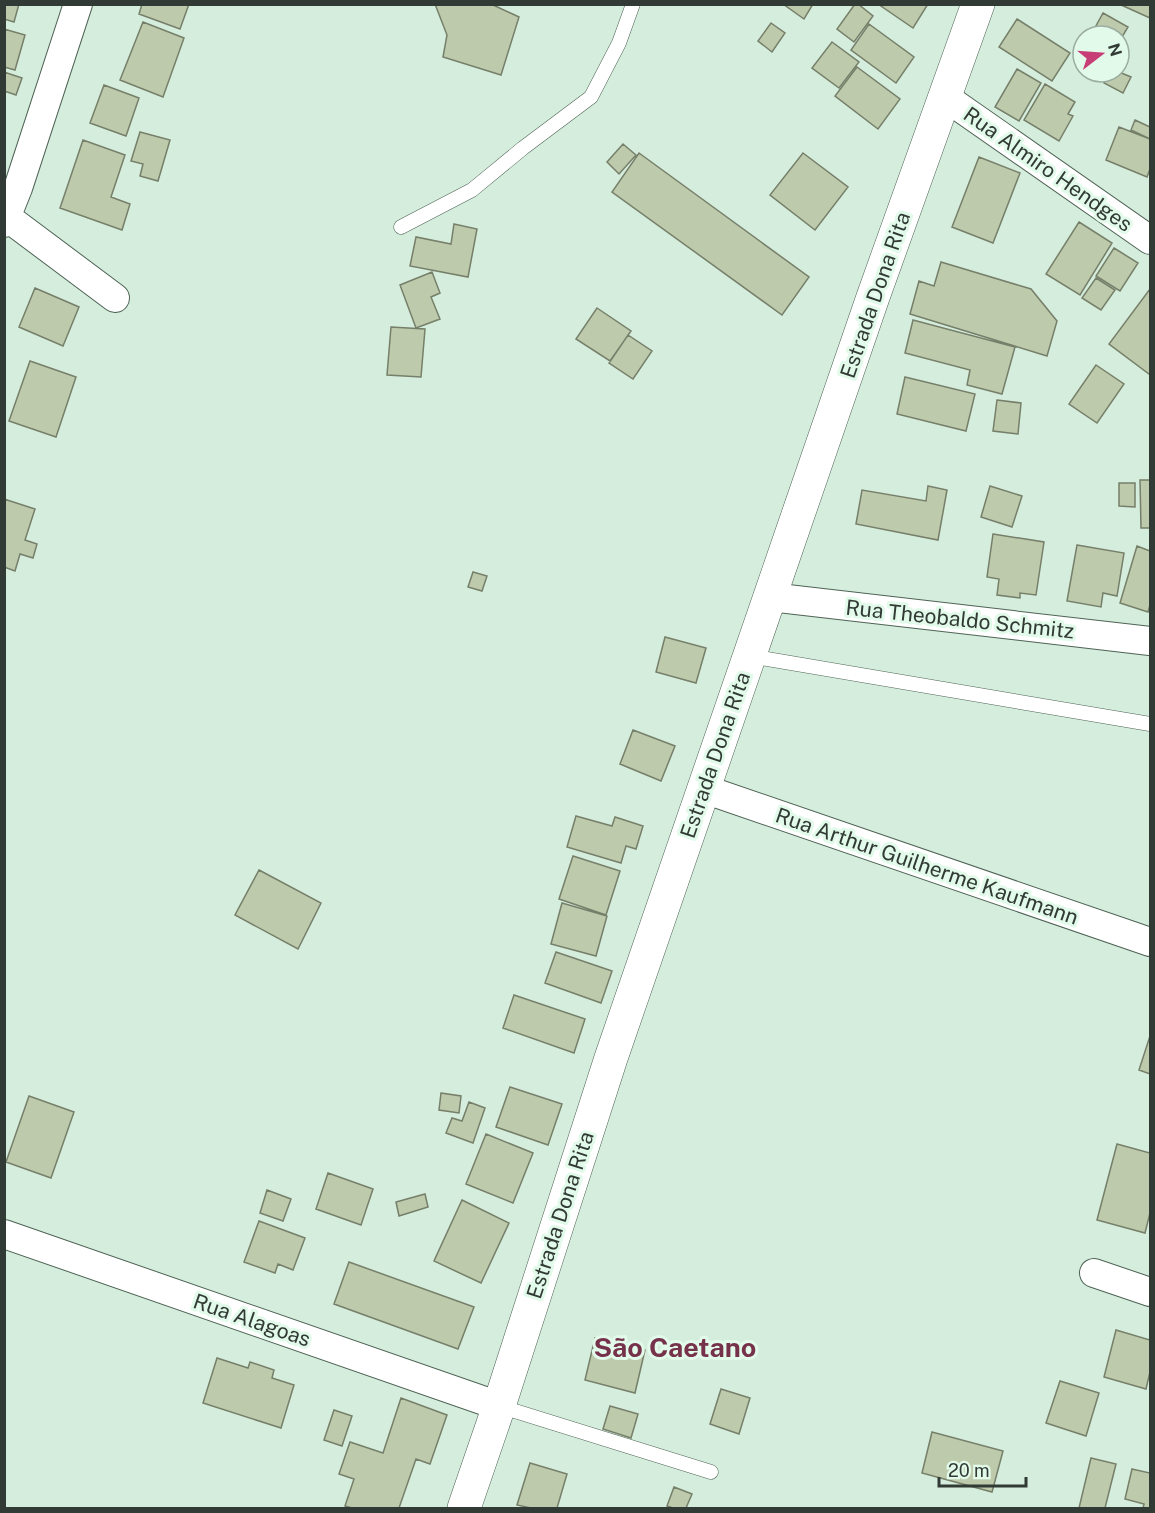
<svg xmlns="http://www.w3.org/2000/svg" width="1155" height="1513" viewBox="0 0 1155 1513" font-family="'Public Sans',sans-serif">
	<rect width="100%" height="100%" fill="#d5eddd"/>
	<path fill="#becaac" stroke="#767f69" stroke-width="1.5" d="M4,4h15l-5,18 -10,-3z
		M142,4h47l-9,25 -41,-15z
		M435,4h56l28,13 -18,58 -58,-18 4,-22z
		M783,4h30l-9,15z
		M855,4h3l15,12 -19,26 -17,-13z
		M878,4h50l-15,24z
		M1119,4h31v14z
		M1103,13l25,14 -9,15v-6h-26l-2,-1z
		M1017,19l53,34 -18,28 -53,-34z
		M143,22l41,16 -21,59 -43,-17z
		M771,23l14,10 -13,19 -14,-11z
		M869,24l45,33 -18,26 -45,-33z
		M4,29l21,6 -10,35 -11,-3z
		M832,42l27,20 -20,26 -27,-20z
		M857,67l43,32 -22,30 -43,-33z
		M1017,69l24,14 -22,38 -24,-14z
		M4,72l18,6 -6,17 -12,-4z
		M1109,72h10l12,5 -8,16 -19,-10z
		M1045,84l30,18 -7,12 5,2 -14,25 -35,-21z
		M104,85l35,13 -13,38 -36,-13z
		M1135,120l15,7v12l-19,-9z
		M1119,127l31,12v30l-3,8 -41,-17z
		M140,132l30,8 -12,41 -18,-5 3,-12 -12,-3z
		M83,140l42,15 -14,42 19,7 -8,26 -62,-22z
		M623,144l13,11 -17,19 -12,-12z
		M639,153l170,124 -27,38 -170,-123z
		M803,153l45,34 -33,43 -45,-35z
		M979,157l41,16 -27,70 -41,-16z
		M1079,222l33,21 -32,52 -34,-21z
		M454,224l23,5 -9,48 -58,-11 6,-29 35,7z
		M1114,248l24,15 -18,28 -24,-15z
		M941,262l90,27 26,32 -10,35 -137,-42 9,-33 15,5z
		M432,272l8,21 -9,4 9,22 -24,9 -16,-43z
		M1096,278l19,12 -14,20 -19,-12z
		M35,288l44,19 -16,39 -44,-19z
		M1150,289v84l-1,1 -40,-30z
		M597,308l34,23 -21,30 -34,-22z
		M913,320l102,27 -13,47 -35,-9 3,-15 -65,-17z
		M391,327l34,2 -4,48 -34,-2z
		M628,335l24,16 -19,28 -24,-16z
		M30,361l46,16 -20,60 -47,-16z
		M1096,365l28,19 -27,39 -28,-19z
		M905,377l70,17 -9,37 -69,-17z
		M997,400l24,3 -3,31 -25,-3z
		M1140,480h10v48h-9z
		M1119,483h16v24l-16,-1z
		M928,486l19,4 -9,50 -82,-16 6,-34 64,11z
		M990,486l32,10 -10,31 -31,-10z
		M4,499l31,10 -10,31 12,4 -4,14 -13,-4 -5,17 -11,-4z
		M993,534l51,8 -8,53 -16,-2v5l-23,-3 2,-16 -12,-2z
		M1077,545l47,8 -7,43 -14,-3 -2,14 -34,-6z
		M1137,546l13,5v54l-2,7 -28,-9z
		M473,572l14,4 -5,15 -14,-4z
		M665,637l41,11 -10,35 -40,-11z
		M633,730l42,16 -14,35 -41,-17z
		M576,816l36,10 3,-9 28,9 -7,23 -10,-3 -5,17 -54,-16z
		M573,856l47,15 -14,44 -47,-16z
		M259,870l62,33 -23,46 -63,-34z
		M562,903l45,13 -11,40 -45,-12z
		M556,952l56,19 -11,32 -56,-20z
		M514,995l71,24 -11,34 -71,-25z
		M1150,1036v38l-11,-4z
		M510,1087l52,17 -14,41 -52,-18z
		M441,1093l20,3 -2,17 -20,-3z
		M29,1096l45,16 -23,66 -45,-16z
		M469,1102l16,6 -12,35 -27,-10 6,-15 10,3z
		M486,1134l47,19 -20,50 -47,-19z
		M1117,1144l33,9v60l-5,20 -48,-13z
		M328,1173l45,16 -12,36 -45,-16z
		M267,1190l24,9 -8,22 -23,-8z
		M425,1194l3,13 -29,9 -3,-14z
		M462,1200l47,23 -28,60 -47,-22z
		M259,1221l46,17 -12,32 -15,-6 -3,9 -31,-11z
		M349,1262l125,45 -16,42 -124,-45z
		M1116,1330l34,10v32l-4,17 -42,-12z
		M595,1338l50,12 -10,43 -50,-13z
		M217,1358l31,10 2,-6 24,8 -2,8 22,7 -13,43 -78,-25z
		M1060,1381l39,12 -13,43 -40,-13z
		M721,1389l29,9 -11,36 -29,-10z
		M401,1398l46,17 -17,49 -14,-5 -17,49h-47l-7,-2 9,-27 -15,-5 11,-32 33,11z
		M610,1406l28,8 -7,24 -28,-9z
		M334,1410l18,6 -10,30 -18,-6z
		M932,1432l71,19 -11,41 -70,-19z
		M1091,1458l25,6 -11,44h-26z
		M530,1463l37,11 -10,34h-26l-14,-3z
		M1132,1469l18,4v35h-7l1,-4 -19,-5z
		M674,1487l18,7 -6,14h-13l-6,-2z"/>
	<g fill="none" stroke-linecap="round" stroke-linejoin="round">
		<g stroke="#4e6355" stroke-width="15">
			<path id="lane" d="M401,227l71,-37 51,-42 68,-51 28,-54 14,-39
				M749,656l401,68
				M499,1406l212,66"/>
		</g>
		<g stroke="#4e6355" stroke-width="30">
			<path id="street" d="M945,97l205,143
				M4,215l111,83
				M4,223l14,-35 60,-184
				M770,597l380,44
				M704,789l446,153
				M4,1234l495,172
				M1094,1273l56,19"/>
		</g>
		<g stroke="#4e6355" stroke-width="34">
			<path id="secondary" d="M464,1508l35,-102 112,-348 262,-761 105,-293"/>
		</g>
		<use href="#lane" stroke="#fff" stroke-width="14"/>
		<use href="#street" stroke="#fff" stroke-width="28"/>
		<use href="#secondary" stroke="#fff" stroke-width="33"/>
	</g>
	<g text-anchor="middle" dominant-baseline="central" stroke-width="6" stroke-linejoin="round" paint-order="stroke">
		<g font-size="21" fill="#313a34" stroke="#e2faea">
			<text transform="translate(1048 169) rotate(35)">Rua Almiro Hendges</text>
			<text transform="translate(875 295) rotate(-71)">Estrada Dona Rita</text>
			<text transform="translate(960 619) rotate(6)">Rua Theobaldo Schmitz</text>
			<text transform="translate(715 755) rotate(-71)">Estrada Dona Rita</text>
			<text transform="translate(927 866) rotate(19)">Rua Arthur Guilherme Kaufmann</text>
			<text transform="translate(560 1215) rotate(-72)">Estrada Dona Rita</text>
			<text transform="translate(252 1320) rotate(19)">Rua Alagoas</text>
		</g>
		<g font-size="27" font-weight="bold" fill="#77324b" stroke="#e2faea">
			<text x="675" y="1347">São Caetano</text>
		</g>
	</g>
	<rect width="1155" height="1513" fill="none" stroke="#313a34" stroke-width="12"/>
	<g transform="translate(1101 54) rotate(73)"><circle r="28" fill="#e2faea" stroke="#9bada1" stroke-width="1.5"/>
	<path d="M0-4.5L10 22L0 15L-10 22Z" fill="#c73d76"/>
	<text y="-9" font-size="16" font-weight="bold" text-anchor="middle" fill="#313a34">N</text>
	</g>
	<path d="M939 1477v9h87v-9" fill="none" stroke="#313a34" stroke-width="3"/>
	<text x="948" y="1477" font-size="18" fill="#313a34" stroke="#e2faea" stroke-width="4.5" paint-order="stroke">20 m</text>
</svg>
